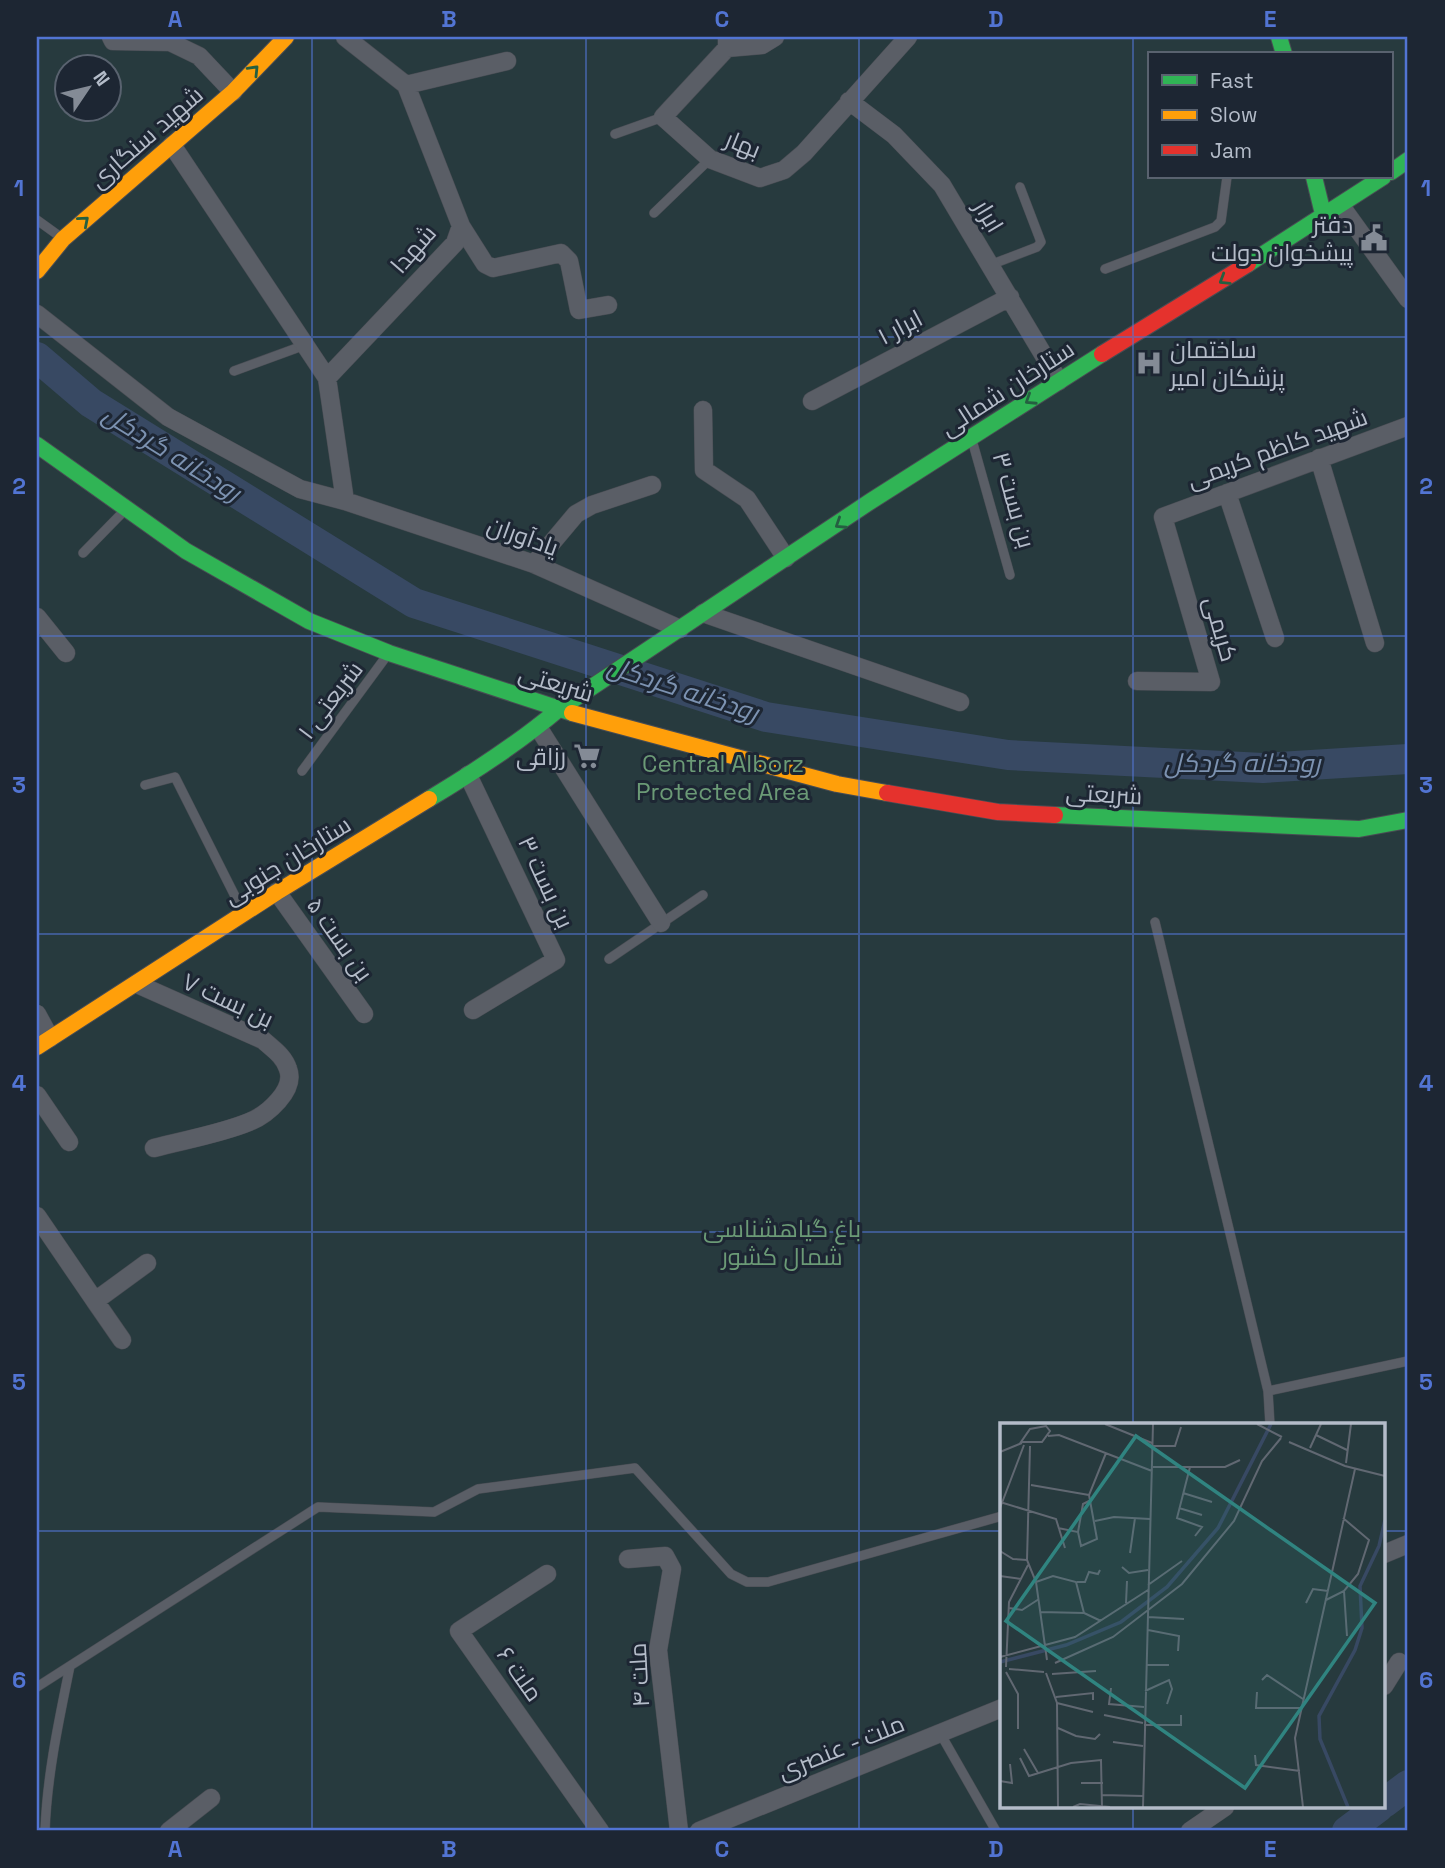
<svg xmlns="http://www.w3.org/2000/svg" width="1445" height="1868" viewBox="0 0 1445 1868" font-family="'Space Grotesk',Cairo,sans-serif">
	<rect width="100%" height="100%" fill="#2a3038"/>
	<path fill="#273a3e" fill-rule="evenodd" d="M37,37h1371v1794h-1371zM1149,54h242v123h-242zM66,66h42v42h-42zM1002,1425h382v382h-382z"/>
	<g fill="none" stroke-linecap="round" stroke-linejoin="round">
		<path stroke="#384963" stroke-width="30" d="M37,357l54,46 323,200 352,114 242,38 255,13 145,-9
			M1384,1803l24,-18
			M1347,1831l32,-24"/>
		<g stroke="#484c53" stroke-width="10">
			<path id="lane" d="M615,134l48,-17
				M654,213l56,-54
				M37,220l25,18
				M990,265l47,-18 4,-5 -21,-55
				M1105,269l110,-42 6,-6 6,-44
				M234,371l71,-26
				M972,440l38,135
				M83,553l41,-42
				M302,771l86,-117
				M145,785l30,-8 68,135
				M1155,922l113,469 140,-30
				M609,959l94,-64
				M1268,1391l2,34
				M37,1687l281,-180 116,5 44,-23 157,-21 96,106 16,8h21l234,-66
				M940,1733l56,98
				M45,1831c2,-56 14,-111 25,-165"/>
		</g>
		<g stroke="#484c53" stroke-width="19">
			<path id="street" d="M111,37l2,4 57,1 29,14 34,36
				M345,37l61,48 55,141 -6,17 -128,135 18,123
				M727,37v11l-64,69 47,42 50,19 24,-8 20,-17 104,-116
				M727,48l35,-3 13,-8
				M406,85l101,-24
				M849,101l45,34 48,50 117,196
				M172,145l155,233
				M1341,206l67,93
				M461,226l24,38 8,4 68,-15 8,8 10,49 29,-5
				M37,314l131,103 132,72 45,12 189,63 146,65
				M812,401l198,-104
				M703,410l1,60 43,29 39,59
				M1319,458l56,185
				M1227,493l48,145
				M534,564l42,-50 16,-9 60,-20
				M703,613l257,89
				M37,617l29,36
				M1137,681l74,1 -48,-165 245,-91
				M538,727l123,196
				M468,775l88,185 -83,50
				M277,892l87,122
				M137,984l126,56c10,9 21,16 25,29 8,21 -21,46 -39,53 -29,12 -65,18 -95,26
				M37,1014l13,24
				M37,1095l32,47
				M37,1216l58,85 52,-38
				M95,1301l27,39
				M1384,1554l24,-10
				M628,1559l37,-3 7,13 -14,81 21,181
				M547,1574l-88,57 141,200
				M1384,1686l15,-24
				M169,1831l42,-33
				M699,1831l303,-123
				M1190,1831l35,-24"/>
		</g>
		<g stroke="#484c53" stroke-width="18">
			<path id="fast" d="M1279,37l5,17
				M1391,172l17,-12
				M1314,177l10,41
				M1248,264l135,-87
				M37,445l149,106 123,70 80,32 183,60
				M429,799c45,-27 90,-56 130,-90l312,-208 231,-147
				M1055,815l304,14 49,-9"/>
		</g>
		<g stroke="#484c53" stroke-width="18">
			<path id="slow" d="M37,271l26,-32 170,-147 53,-55
				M572,713l265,71 50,9
				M37,1047l240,-155 152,-93"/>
		</g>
		<g stroke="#484c53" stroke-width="18">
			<path id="jam" d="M1102,354l146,-90
				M887,793l111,19 57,3"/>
		</g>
		<use href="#lane" stroke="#5a5e66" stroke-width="9"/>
		<use href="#street" stroke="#5a5e66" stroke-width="18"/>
		<use href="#fast" stroke="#30b455" stroke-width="16"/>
		<use href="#slow" stroke="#ff9f0a" stroke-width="16"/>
		<use href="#jam" stroke="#e5322d" stroke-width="16"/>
	</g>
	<defs><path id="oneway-chevron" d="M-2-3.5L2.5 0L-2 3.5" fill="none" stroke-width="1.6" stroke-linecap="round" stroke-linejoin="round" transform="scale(1.75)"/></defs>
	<g stroke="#255f41">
		<use href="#oneway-chevron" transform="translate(254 70) rotate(-46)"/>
		<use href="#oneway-chevron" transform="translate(84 221) rotate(-41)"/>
		<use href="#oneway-chevron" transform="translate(1224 280) rotate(148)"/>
		<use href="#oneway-chevron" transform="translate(1030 400) rotate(147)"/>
		<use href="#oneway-chevron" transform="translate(840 524) rotate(147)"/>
	</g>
	<path fill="none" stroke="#5274d3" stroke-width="2" stroke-opacity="0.55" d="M312,37v1794M586,37v1794M859,37v1794M1133,37v1388M37,337h1371M37,636h1371M37,934h1371M37,1232h1371M37,1531h965M1384,1531h24M1133,1807v24"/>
	<defs>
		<g id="civic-bare" transform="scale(2.1)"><path d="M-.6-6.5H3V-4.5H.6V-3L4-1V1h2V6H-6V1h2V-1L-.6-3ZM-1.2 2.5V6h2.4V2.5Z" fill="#848b96" stroke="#1d2633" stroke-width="2.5" paint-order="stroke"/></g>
		<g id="hospital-bare" transform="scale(2.1)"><path d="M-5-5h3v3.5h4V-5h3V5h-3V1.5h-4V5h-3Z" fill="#848b96" stroke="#1d2633" stroke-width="2.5" paint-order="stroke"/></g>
		<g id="supermarket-bare" transform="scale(2.1)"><path d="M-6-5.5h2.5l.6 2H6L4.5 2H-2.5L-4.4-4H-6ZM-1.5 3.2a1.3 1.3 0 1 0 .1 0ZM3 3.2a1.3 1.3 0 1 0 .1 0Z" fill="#848b96" stroke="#1d2633" stroke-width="2.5" paint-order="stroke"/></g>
	</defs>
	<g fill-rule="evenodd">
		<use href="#civic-bare" x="1374" y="238"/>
		<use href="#hospital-bare" x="1149" y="363"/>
		<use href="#supermarket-bare" x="587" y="756"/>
	</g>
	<g text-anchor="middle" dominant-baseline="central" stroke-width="6" stroke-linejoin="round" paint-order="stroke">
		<g font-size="24" fill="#b4bcc9" stroke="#1d2633">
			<text transform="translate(146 137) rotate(-41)">شهید سنگاری</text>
			<text transform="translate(743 144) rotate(22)">بهار</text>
			<text transform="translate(989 216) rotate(59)">ابرار</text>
			<text transform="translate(413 249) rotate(-49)">شهدا</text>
			<text transform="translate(900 327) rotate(-28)">ابرار ۱</text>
			<text transform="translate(1007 388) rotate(-33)">ستارخان شمالی</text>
			<text transform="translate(1277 448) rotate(-20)">شهید کاظم کریمی</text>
			<text transform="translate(1014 500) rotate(74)">بن بست ۳</text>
			<text transform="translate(523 536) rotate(20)">یادآوران</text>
			<text transform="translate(1221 629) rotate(74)">کریمی</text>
			<text transform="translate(556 683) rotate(17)">شریعتی</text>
			<text transform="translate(330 700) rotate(-53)">شریعتی ۱</text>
			<text transform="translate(1104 794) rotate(3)">شریعتی</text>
			<text transform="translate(287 860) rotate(-32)">ستارخان جنوبی</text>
			<text transform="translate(546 882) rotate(65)">بن بست ۳</text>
			<text transform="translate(340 939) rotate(55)">بن بست ۵</text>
			<text transform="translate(228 1000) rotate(25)">بن بست ۷</text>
			<text transform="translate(520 1674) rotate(55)">ملت ۶</text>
			<text transform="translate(639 1675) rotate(-93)">ملت ۴</text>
			<text transform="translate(841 1747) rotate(-22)">ملت - عنصری</text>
		</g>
		<g font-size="24" fill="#b4bcc9" stroke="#1d2633" text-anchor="end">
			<text x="1353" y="224">دفتر<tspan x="1353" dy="28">پیشخوان دولت</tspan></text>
			<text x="1170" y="349" text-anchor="start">ساختمان<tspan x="1170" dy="28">پزشکان امیر</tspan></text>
			<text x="566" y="756">رزاقی</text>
		</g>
		<g font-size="24" fill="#6b9a76" stroke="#1d2633">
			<text x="723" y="763">Central Alborz<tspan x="723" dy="28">Protected Area</tspan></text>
			<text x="782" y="1228">باغ گیاهشناسی<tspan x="782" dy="28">شمال کشور</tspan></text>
		</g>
		<g font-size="26" font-style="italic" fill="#7c92b1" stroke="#1d2633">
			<text transform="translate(172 453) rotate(32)">رودخانه گردکل</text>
			<text transform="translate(683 689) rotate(18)">رودخانه گردکل</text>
			<text x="1242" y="763">رودخانه گردکل</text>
		</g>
	</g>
	<g transform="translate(1000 1423)">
		<rect width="385" height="385" fill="#2a3038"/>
		<path d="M0,1h385v383h-385z" fill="#273a3e"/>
		<path fill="none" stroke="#384963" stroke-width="3.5" d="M0,239l66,-17 55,-23 46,-35 51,-59 53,-104M348,384l-28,-68 -1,-23 36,-66 7,-22 -2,-42 19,-40 6,-26"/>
		<path fill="none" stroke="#616872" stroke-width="2" d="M105,1l47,19M257,1l25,13M46,3l4,5 -8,11h-21l9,-13zM316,12l31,15M48,13l11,-1 93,36M289,19l56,24 40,10M30,23l-3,114 9,22 11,78M153,23h22l6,-19M310,25l11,-24M0,29l22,-9M346,40l5,-39M153,44h72l15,-7M190,44l-13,51 25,9 -7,9M31,62l58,10M183,70l29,9M0,79l56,17 9,29M0,85l24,-63M179,85l23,7M95,98l19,-4 36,2M58,105l20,4 3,14 16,-7 -8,-44 17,-42M78,109l5,-28 8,-4M0,128l13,8 14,1M130,130l5,-35M122,144l7,6 19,-3M0,153l21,3M36,159l17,-6 23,6 8,31 17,8M77,159h8l4,-10 9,2 2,-4M148,162l34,-24M344,168l3,45M326,177l18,-9 14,-17 11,-34 -26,-22M126,180l1,-22M306,180l7,-14 15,2M9,185l13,2 17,-11M40,189l44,1M148,194l36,2M148,207l31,6 -1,15M0,234l75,-20 73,-47M55,240l58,-26 69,-53 52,-63 28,-60 19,-23M146,242h23M6,244l3,-65 19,-37M9,246l35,3M6,249l12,22v35M46,250l11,30 1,104M52,251l44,-3M262,257l5,-5 36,24M111,265l-2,16 35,3M145,268l24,-11 3,9 -5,15M257,269l-1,16h45M56,274l37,-4v7M57,280l36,9M104,292l39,8M144,302h37v-10M58,305l18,8 19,3 5,-5M113,319l30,4M24,326l14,24M255,332l1,10 44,6M20,335l9,18 42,-13 30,-3 1,47M0,358l12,2 -2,-19M81,360h22M102,372l41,1M73,384l7,-3 30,3M143,384l10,-383M303,384l-8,-69 60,-269"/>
		<path fill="#308480" fill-opacity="0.15" stroke="#308480" stroke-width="3.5" d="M136,13l239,167 -130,185 -239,-167z"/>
		<rect width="385" height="385" fill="none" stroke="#b4bcc9" stroke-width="3.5"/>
	</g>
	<rect width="1445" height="1868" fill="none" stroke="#1d2633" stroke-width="77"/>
	<rect x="1148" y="52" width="245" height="126" fill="#1d2633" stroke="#59626f" stroke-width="2"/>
	<rect x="1162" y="75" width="35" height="10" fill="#30b455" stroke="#59626f" stroke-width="2"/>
	<text x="1210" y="88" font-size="21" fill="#b4bcc9">Fast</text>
	<rect x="1162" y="110" width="35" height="10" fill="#ff9f0a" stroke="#59626f" stroke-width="2"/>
	<text x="1210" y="122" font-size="21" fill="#b4bcc9">Slow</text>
	<rect x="1162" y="145" width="35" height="10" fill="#e5322d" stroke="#59626f" stroke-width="2"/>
	<text x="1210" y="158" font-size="21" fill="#b4bcc9">Jam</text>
	<g transform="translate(88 88) rotate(55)"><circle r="33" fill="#1d2633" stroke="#59626f" stroke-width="2"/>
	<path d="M0-5L12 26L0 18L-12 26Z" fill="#848b96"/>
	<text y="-10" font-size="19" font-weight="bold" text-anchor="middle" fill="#b4bcc9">N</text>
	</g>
	<rect x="38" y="38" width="1368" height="1791" fill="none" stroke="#5274d3" stroke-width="2.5"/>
	<g font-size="23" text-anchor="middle" font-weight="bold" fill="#5274d3">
		<text x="175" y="27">A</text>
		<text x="449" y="27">B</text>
		<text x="722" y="27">C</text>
		<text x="996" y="27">D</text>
		<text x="1270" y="27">E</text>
		<text x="19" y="196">1</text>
		<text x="1426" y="196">1</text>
		<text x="19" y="494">2</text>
		<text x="1426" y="494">2</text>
		<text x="19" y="793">3</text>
		<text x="1426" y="793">3</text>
		<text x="19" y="1091">4</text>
		<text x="1426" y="1091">4</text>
		<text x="19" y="1390">5</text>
		<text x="1426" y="1390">5</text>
		<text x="19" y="1688">6</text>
		<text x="1426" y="1688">6</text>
		<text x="175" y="1857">A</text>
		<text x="449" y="1857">B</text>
		<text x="722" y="1857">C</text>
		<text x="996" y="1857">D</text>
		<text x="1270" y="1857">E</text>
	</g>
</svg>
